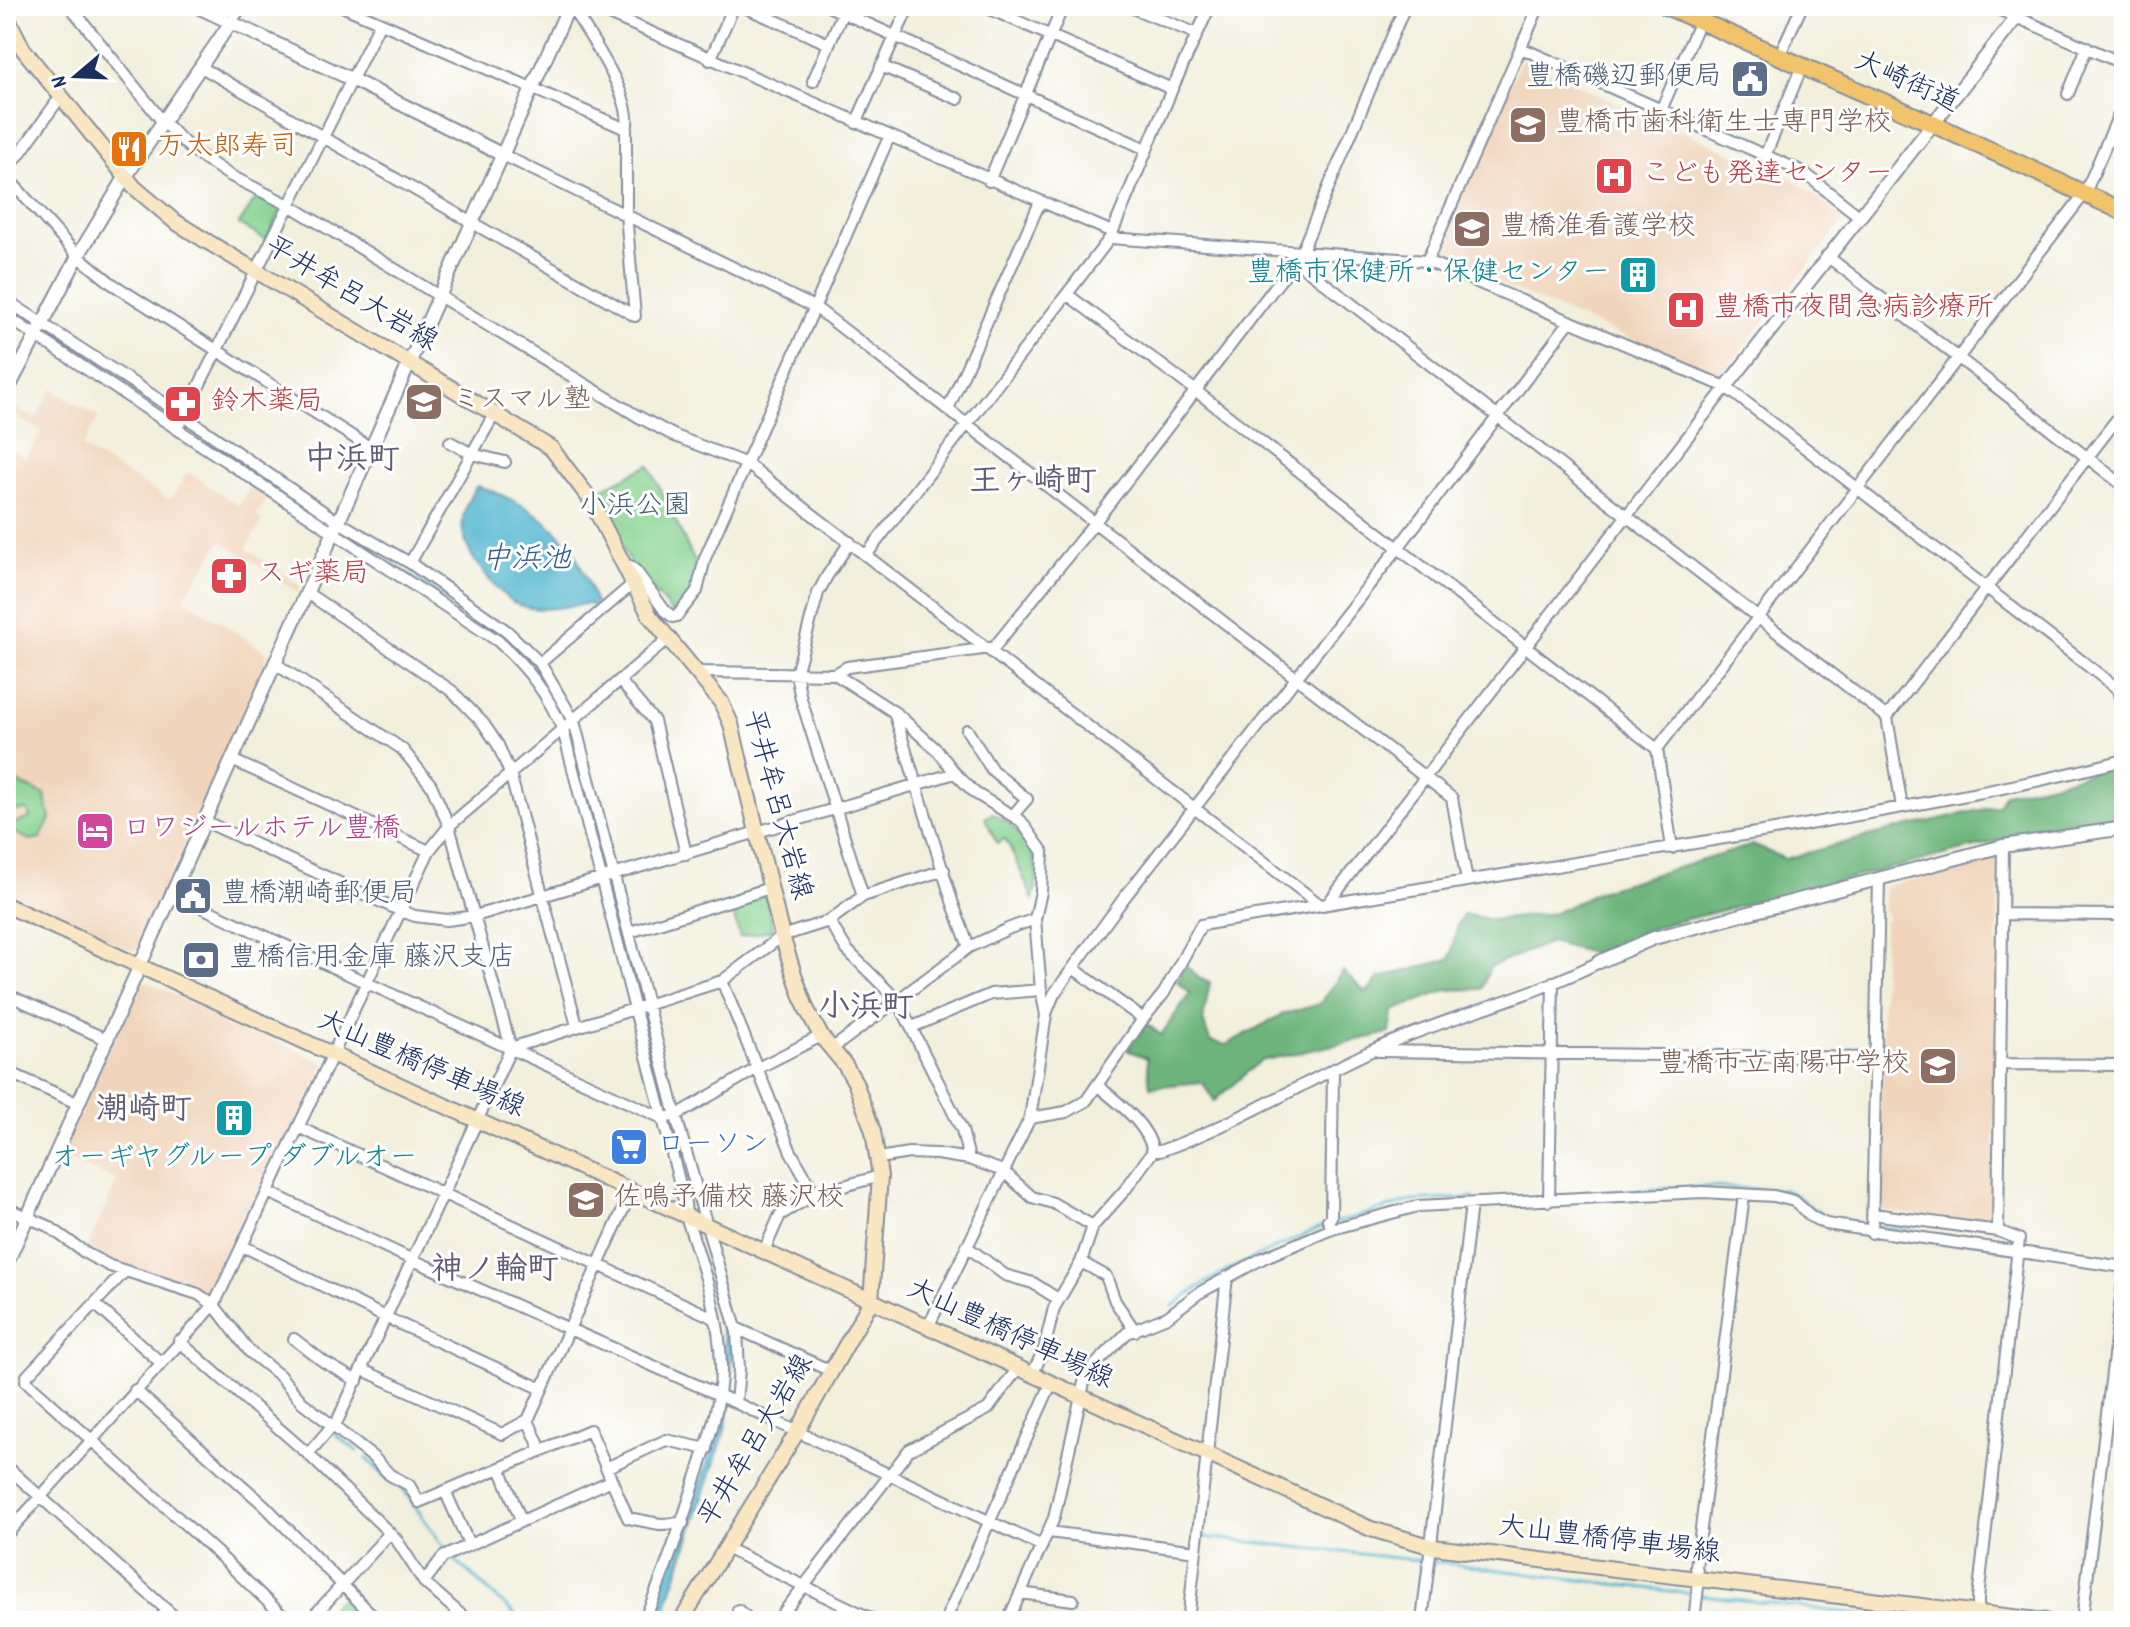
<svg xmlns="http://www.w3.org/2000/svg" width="2130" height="1627" viewBox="0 0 2130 1627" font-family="Dekko,'Klee One',sans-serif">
	<rect width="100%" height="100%" fill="#fff"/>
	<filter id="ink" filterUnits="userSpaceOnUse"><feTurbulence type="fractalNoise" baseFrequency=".0125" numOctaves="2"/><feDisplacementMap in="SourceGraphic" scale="16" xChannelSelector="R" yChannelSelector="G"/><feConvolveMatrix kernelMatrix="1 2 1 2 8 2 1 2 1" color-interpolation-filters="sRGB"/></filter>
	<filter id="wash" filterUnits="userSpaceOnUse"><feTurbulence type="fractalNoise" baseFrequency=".006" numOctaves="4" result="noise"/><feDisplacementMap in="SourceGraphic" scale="32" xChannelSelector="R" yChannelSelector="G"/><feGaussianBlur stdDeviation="1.8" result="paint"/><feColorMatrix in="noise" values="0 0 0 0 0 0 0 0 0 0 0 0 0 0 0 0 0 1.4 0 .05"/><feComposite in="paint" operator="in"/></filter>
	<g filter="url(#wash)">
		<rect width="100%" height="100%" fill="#f2efdc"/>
		<path fill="#f0d5bc" d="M1521,60l274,121 50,38 -125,158 -282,-119 -2,-4z
			M52,389l46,28 -16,31 88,52 18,-28 50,33 16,-23 17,12 -15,21 6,6 -16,27 54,38 -2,6 -76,-51 -38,57 85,56 -131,294 -7,2 -125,-57v-429l7,-14 13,8 16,-26 -36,-21v-3l2,-4 27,14z
			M1999,856l-6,370 -115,-16 6,-289h3v-9l-3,-1v-24z
			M140,979l185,84 -111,236 -104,-36 -24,-14 31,-68 -56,-25z"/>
		<path fill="#87d391" stroke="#518178" stroke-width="2" d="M257,197l22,11 1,5 -14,27 -27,-16z
			M649,465l50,106 -4,20 -22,23 -42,-50 -39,-70z
			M6,777l39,18 5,24 -10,19 -10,2 -19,-9 1,-7 18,-6 -2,-8 -18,1 -2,-5 3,-10 4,-1 -4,-10h-5z
			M993,813c34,19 51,49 40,87l-24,-55 -4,-6 -8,4 -12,-25z
			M762,895l3,1 9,33 -34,8 -9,-31z
			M342,1596h4l26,25h-53z"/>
		<path fill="#6db57b" stroke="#44726c" stroke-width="2" d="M2110,766l2,14 12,-2v45l-117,16 -352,88 -60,27 -45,-12 -60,25 -8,22 -36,1 -53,21 -3,22 -130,28 -46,40 -12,-19 -52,5 -3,-29 -20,-8 20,-26 14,11 29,-42 -13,-12 8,-16 15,14 10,3 -7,38 7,21 16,4 55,-30 39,-11 23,-33 23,22 13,-15 71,-19 8,-35 6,-10 29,6 62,-7 44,-22 154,-46 32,14 103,-28 110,-25 7,-13 53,-11z"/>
		<path fill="#51b6cf" stroke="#367296" stroke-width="2" d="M477,486c38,12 73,31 96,65 10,15 16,36 23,52l-3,3 -4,-2c-20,1 -47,9 -67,2 -13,-3 -25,-17 -33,-27 -26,-30 -38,-58 -12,-93z
			M717,1279l15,64 -1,55 -7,36 -61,183 -2,4h-13l62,-165 13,-61 3,-36 -2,-19 -14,-58z"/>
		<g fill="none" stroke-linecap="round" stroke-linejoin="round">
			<path stroke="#51b6cf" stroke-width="3" d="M6,307l25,20
				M51,340l179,114
				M286,492l46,33
				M338,529l159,103 19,14
				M524,654l22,29
				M550,690l15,33
				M588,807l18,66
				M608,880l61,233
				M671,1120l25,93
				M1612,1191l93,-4 80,3c18,7 28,23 46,30
				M1854,1223l270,38
				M700,1228l15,55
				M1173,1306l24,-18 32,-19 95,-43 87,-25 62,-3
				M282,1386l10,14 33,27
				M335,1434l22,17
				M367,1458l19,20 17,11 42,60
				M1202,1534l2,3 230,25 479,59
				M453,1558l69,63
				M1414,1621l7,-59"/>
		</g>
	</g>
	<g filter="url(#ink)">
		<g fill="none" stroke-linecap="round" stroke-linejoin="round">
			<g stroke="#868f9d" stroke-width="14">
				<path id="minor" d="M70,6l93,116 29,28 37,25 60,30 350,212 36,19 72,28 572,440
					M571,6c16,26 65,95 55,123
					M590,6l522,226
					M742,6l87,38
					M828,6l318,143
					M983,6l189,83
					M1128,6l69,28
					M1991,6l133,58
					M231,22l11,-16
					M1521,48l282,124 56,44
					M1779,56l23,-50
					M710,60l24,-54
					M881,66l77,33
					M201,67l434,249 -9,-102v-85l-284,-123
					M813,81l30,-69
					M2068,94l19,-47
					M1661,110l39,-89
					M856,123l53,-117
					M6,141l12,15 -12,15
					M503,155l313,153 636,490 15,83
					M18,156l38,-53
					M1765,156l37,-90
					M6,176l72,80 33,27 258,164
					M989,181l74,-175
					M1110,238l317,23 299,126 392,302 6,27
					M1827,256l297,230
					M1296,261l591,456 15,90
					M1427,261l112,-255
					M1068,295l128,96 461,358
					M6,300l178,116 153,105 73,42 97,68 33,32 34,58 103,399 60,212 2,37 -3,34
					M6,316l492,325c29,26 50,53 65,89l122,474 1,12c16,48 34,98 35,149 1,38 -13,77 -25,113 -15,48 -32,96 -52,143
					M948,409l92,-207
					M181,422l199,-399
					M450,442l22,12 33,8
					M850,542l-23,34 -9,17 -22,81 5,25 62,197
					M867,554l243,-316 62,-149 38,-83
					M410,563l85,-150
					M626,566h4l6,5 29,40 8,6 4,-1 20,-25 8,-33 184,-421
					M307,593l145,98 31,32 15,22 12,28 67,253
					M992,650l103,-128 206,-269 104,-247
					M540,663l94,-80
					M276,664l126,85 29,36 18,41 62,222 -177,380
					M698,672l137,2 12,-7 143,-19
					M835,674l59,38 59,192 16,43
					M620,681l34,40 32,133
					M896,713l42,38 17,22
					M1887,717l237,-307
					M967,730l25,40 35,29 -14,16
					M232,760l197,91
					M204,821l197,90 14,5 32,4 28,-4 480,-143 20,20 46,28 22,31 -2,40 -6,27 6,71 5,25 -16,103 -102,209
					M1672,848l-15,-99 428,-556 39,-90
					M173,894l489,224 15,-3 79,-46 65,-33
					M1329,902l397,-515
					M2003,914l121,1
					M829,921l18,29 51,51 64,129 7,29
					M630,932l140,-44
					M1073,968l70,51
					M722,981l69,171 24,42
					M6,994l102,46
					M1046,1014l8,-20 70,-96 274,-350 172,-227
					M912,1027l79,-33 50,-4
					M511,1048l211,-67 60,-45 47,-15 34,-25 81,-26
					M833,1048l136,-101 41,-19 25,-9
					M1378,1051l498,7
					M2000,1064l124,1
					M6,1071l73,33
					M1097,1085c21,18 50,38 56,66
					M1030,1118l36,-6 20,-11 57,-82 21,-26 37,-68c201,-35 402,-65 603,-100 108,-20 214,-37 320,-65
					M298,1127l418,192
					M879,1158l30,-5 28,1 32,5 34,12 29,26 21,6 40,23
					M268,1192l145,68 306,135 323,151
					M1549,1201l4,-219
					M6,1208l42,18 39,28 23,12 88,28 16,11 36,47 30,24 22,26 72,56 16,17 19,10 10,17 171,-72 38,88 32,6 23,-1
					M1873,1214l125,17
					M1332,1229l-4,-9 3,-3 2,-146
					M1872,1233l7,-354
					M243,1246l144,72 155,71
					M966,1246l39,29 28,8 25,16
					M764,1251l16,-36 35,-21 65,-18
					M1081,1262l25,14 9,25 20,30
					M125,1271l-98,105 -1,5 191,172 71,68
					M95,1304l65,58
					M736,1328l95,43
					M294,1339l30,23 33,19
					M179,1341l129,113 88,85 28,43 44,39
					M363,1370l139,64 26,-14 103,-228
					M1032,1375l12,-26 10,-41 27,-46 12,-36 32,-36 28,-39h7c74,-26 140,-67 211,-100 74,-34 156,-52 228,-89
					M135,1390l129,115 114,116
					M528,1420l13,30
					M308,1454l24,-28
					M6,1466l173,155
					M500,1468l21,52
					M606,1468l60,-28 41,9
					M445,1491l24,53
					M1049,1532l147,19
					M6,1535l208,-230 215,-454 20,-25 219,-187
					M726,1548l150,73
					M424,1582l19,-25 169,-77
					M1020,1593l53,7
					M738,1610l13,11
					M157,1621l11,-10
					M309,1621l80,-87
					M777,1621l132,-171 79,-41 30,-41
					M945,1621l106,-237
					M1008,1621l46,-103 31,-140 5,-8 37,-37 40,-16 32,-24 64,-35 69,-29 86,-23 285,-14 71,4 20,5 18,16 14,7 298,43
					M1188,1621l39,-344
					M1422,1621l49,-417
					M1694,1621l5,-42 -3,-12 48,-372
					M1978,1621v-22l41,-360 -21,-8 5,-385
					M2082,1621l42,-348"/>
			</g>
			<g stroke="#868f9d" stroke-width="16">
				<path id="tertiary" d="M196,6l155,73 152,76
					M1726,387l291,-370
					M6,393l72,-137 48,-80 105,-154
					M1599,962l55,-24 349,-92 121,-18
					M6,1265l563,-1259"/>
			</g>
			<g stroke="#868f9d" stroke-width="18">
				<path id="secondary" d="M6,15l17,34 111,138 40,34 29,18 348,209 39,51 60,117 71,86 10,22 51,212 12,38 12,34 15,28 24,29 10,17 18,49 7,45 -9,125 -74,131 -116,189
					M6,905l1365,624 62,18 613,74"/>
			</g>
			<g stroke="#868f9d" stroke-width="20">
				<path id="primary" d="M1666,6l265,117 193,89"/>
			</g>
			<use href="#minor" stroke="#fff" stroke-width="10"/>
			<use href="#tertiary" stroke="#fff" stroke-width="12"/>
			<use href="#secondary" stroke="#f9e7c3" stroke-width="14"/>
			<use href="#primary" stroke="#f1c36a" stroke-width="16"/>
		</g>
	</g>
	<defs>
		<g id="civic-square" transform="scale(2)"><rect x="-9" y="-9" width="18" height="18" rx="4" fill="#5c6f8a" stroke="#fff"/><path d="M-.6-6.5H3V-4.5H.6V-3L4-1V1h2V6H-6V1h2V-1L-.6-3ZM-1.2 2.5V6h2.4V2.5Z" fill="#fff"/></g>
		<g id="university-square" transform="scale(2)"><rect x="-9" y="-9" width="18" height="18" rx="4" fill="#8d6e63" stroke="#fff"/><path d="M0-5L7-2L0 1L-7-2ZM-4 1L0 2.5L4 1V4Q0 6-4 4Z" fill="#fff"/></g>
		<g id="restaurant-square" transform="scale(2)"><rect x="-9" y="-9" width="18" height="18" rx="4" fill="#e8710a" stroke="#fff"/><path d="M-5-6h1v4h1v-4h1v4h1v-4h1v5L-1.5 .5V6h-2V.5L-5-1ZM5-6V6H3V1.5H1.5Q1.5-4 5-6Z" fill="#fff"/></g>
		<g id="hospital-square" transform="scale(2)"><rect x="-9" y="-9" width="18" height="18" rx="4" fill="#e0444e" stroke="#fff"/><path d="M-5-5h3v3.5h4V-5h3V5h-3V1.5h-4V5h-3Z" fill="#fff"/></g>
		<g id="building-square" transform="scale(2)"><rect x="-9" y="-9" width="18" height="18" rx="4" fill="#0f9aa8" stroke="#fff"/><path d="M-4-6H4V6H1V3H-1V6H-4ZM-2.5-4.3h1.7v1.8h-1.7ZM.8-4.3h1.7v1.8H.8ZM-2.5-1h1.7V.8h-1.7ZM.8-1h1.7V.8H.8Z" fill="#fff"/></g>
		<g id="school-square" transform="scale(2)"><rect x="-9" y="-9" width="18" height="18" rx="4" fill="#8d6e63" stroke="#fff"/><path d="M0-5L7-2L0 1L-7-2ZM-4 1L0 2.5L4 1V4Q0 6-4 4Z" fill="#fff"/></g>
		<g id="pharmacy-square" transform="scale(2)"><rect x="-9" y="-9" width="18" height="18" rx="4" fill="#e0444e" stroke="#fff"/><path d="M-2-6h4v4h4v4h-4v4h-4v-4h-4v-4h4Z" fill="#fff"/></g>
		<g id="hotel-square" transform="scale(2)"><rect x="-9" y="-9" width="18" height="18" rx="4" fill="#d1479c" stroke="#fff"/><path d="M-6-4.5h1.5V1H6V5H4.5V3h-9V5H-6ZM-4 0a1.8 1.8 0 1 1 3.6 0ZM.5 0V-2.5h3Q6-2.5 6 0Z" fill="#fff"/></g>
		<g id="bank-square" transform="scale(2)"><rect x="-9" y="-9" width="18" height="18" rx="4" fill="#5c6f8a" stroke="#fff"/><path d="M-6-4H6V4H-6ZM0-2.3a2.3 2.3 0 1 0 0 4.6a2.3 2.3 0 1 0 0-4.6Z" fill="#fff"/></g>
		<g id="supermarket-square" transform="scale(2)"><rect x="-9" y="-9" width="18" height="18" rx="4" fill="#3f7fe0" stroke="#fff"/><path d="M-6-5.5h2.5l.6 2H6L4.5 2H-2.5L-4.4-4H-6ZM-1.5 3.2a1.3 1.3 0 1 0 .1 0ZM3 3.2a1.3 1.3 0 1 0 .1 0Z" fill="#fff"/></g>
	</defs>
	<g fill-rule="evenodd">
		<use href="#civic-square" x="1750" y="79"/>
		<use href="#university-square" x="1528" y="125"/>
		<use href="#restaurant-square" x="129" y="149"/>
		<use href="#hospital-square" x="1614" y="176"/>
		<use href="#university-square" x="1472" y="229"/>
		<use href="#building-square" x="1638" y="275"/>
		<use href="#hospital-square" x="1686" y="310"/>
		<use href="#school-square" x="424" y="402"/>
		<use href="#pharmacy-square" x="183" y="404"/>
		<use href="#pharmacy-square" x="229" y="576"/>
		<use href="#hotel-square" x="95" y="831"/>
		<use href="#civic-square" x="193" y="896"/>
		<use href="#bank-square" x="201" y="960"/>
		<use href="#school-square" x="1938" y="1066"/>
		<use href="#building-square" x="234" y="1118"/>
		<use href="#supermarket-square" x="629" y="1147"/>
		<use href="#school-square" x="586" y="1200"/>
	</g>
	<g text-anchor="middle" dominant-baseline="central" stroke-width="6" stroke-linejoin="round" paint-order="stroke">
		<g font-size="28" fill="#4e5e75" stroke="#fff" text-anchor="start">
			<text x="1722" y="79" text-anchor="end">豊橋磯辺郵便局</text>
			<text x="221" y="896">豊橋潮崎郵便局</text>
			<text x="229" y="960">豊橋信用金庫 藤沢支店</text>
		</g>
		<g font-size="28" fill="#1b2f5e" stroke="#fff">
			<text transform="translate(1906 84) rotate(24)">大崎街道</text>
			<text transform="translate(350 296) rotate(31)">平井牟呂大岩線</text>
			<text transform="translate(775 805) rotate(75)">平井牟呂大岩線</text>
			<text transform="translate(420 1066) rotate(24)">大山豊橋停車場線</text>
			<text transform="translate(1009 1336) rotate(25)">大山豊橋停車場線</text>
			<text transform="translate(758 1442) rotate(-59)">平井牟呂大岩線</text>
			<text transform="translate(1609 1542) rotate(7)">大山豊橋停車場線</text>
		</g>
		<g font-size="28" fill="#785e54" stroke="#fff" text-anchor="start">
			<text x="1556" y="125">豊橋市歯科衛生士専門学校</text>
			<text x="1500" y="229">豊橋准看護学校</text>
			<text x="452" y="402">ミスマル塾</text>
			<text x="1910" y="1066" text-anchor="end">豊橋市立南陽中学校</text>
			<text x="614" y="1200">佐鳴予備校 藤沢校</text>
		</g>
		<g font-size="28" fill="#c56008" stroke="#fff" text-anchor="start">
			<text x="157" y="149">万太郎寿司</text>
		</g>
		<g font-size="28" fill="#be3a42" stroke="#fff" text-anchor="start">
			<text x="1642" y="176">こども発達センター</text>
			<text x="1714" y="310">豊橋市夜間急病診療所</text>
			<text x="211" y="404">鈴木薬局</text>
			<text x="257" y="576">スギ薬局</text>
		</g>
		<g font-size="28" fill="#0d838f" stroke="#fff" text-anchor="end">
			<text x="1610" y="275">豊橋市保健所・保健センター</text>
			<text x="234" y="1160" text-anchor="middle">オーギヤグループ ダブルオー</text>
		</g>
		<g font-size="28" fill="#3b606d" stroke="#fff">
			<text x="635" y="508">小浜公園</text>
		</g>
		<g font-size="28" fill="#b23c85" stroke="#fff" text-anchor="start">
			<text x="123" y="831">ロワジールホテル豊橋</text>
		</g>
		<g font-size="28" fill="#366cbe" stroke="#fff" text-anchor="start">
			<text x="657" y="1147">ローソン</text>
		</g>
		<g font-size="30" font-style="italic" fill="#2e5e86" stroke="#fff">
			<text x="526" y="561">中浜池</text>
		</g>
		<g font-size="32" font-weight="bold" fill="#635c75" stroke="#fff">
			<text x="352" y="462">中浜町</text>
			<text x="1033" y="484">王ヶ崎町</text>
			<text x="866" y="1010">小浜町</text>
			<text x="144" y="1112">潮崎町</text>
			<text x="495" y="1272">神ノ輪町</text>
		</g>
	</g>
	<rect width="2130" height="1627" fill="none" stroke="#fff" stroke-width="32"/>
	<g transform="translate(76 76) rotate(251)" stroke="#ffffff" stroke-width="6" paint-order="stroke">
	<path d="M0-6L14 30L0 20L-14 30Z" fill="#1b2f5e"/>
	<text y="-12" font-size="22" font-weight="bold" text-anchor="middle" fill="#1b2f5e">N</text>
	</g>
</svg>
